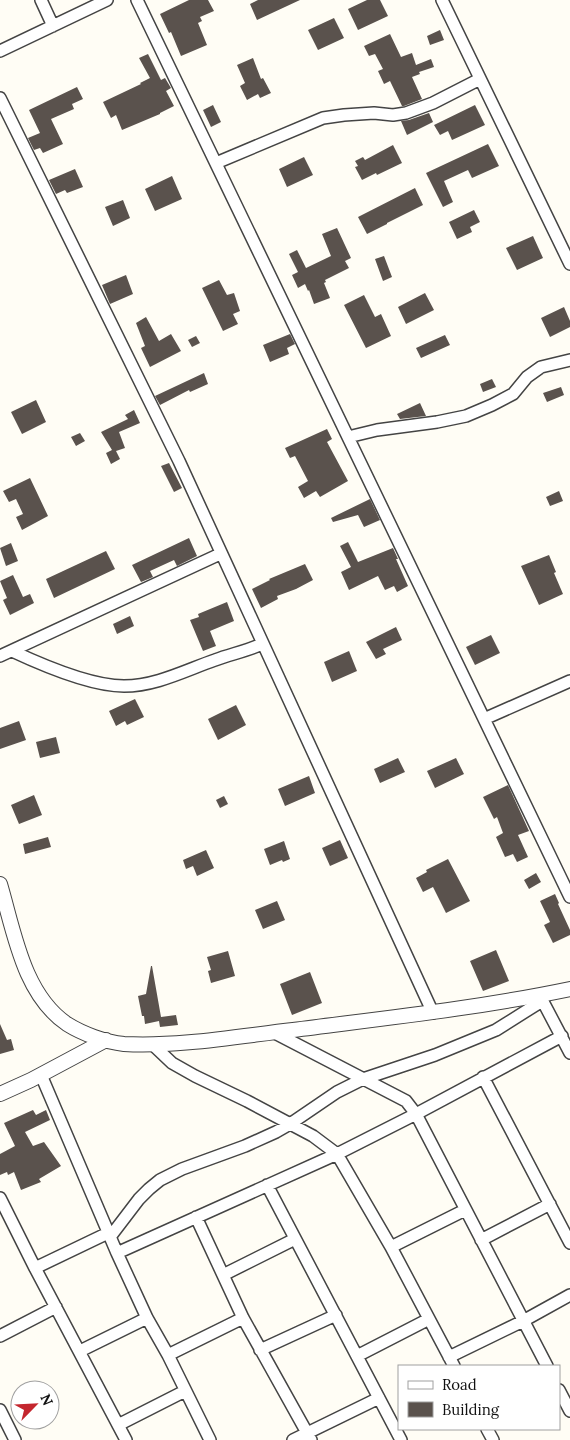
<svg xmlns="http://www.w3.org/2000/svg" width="570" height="1440" viewBox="0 0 570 1440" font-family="Lora,serif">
	<rect width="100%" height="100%" fill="#fffdf5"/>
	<path fill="#5a524d" d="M189,0h19l6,11 -14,6 2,4 -4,2 9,22 -26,11 -10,-24 -2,1 -9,-19z
		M258,0h42l-43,20 -7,-16z
		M367,0h13l8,16 -30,14 -10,-21z
		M334,18l10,20 -26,12 -10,-20z
		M440,30l4,10 -14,5 -3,-9z
		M390,34l11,23 11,-4 4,12 15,-6 3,8 -15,5 1,2 -8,3 10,22 -18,7h-2l-12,-25 -6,3 -6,-13 5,-2 -8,-15 -6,2 -5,-10z
		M148,54l13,26 4,-2 6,10 -5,3 8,15 -14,7v1l-38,16 -6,-15 -5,3 -8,-16 38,-18 -1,-1 10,-5 -11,-20z
		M253,58l8,21 2,-1 8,15 -11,5 -2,-4 -11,6 -7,-14 5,-3 -8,-18z
		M77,87l6,12 -11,5 2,5 -23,10 12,25 -20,9 -3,-5 -6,2 -6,-12 12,-5 -11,-23z
		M213,105l8,17 -10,5 -8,-17z
		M475,105l10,20 -33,15 -4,-9 -8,4 -6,-10z
		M429,113l4,9 -26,13 -6,-14 8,-1z
		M488,144l11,22 -27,12 -4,-8 -24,11 9,21 -10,5 -17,-34z
		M393,145l9,18 -25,12 -1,-2 -14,7 -7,-13 3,-1 -3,-5 8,-4 2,3z
		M304,157l9,18 -26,12 -8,-18z
		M75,169l8,18 -16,6 -2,-3 -9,4 -7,-14z
		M172,176l10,23 -27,12 -10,-22z
		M415,188l8,17 -36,18v1l-20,10 -9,-17z
		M123,200l7,18 -17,8 -8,-19z
		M474,210l6,12 -10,5 2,5 -15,7 -8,-17z
		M337,228l14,30 -6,3 4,7 -24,12 1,2 -2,1 6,15 -16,6 -5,-14 -1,1 -3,-7 -7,4 -6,-13 6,-3 -9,-18 8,-4 9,18 25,-12 -9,-22z
		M533,236l10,22 -26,12 -11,-22z
		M384,256l8,21 -9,4 -8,-22z
		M126,275l7,19 -23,10 -8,-19z
		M219,280l8,15 7,-2 6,18 -7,3 5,10 -15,7 -21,-43z
		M425,293l9,17 -28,14 -8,-17z
		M364,295l11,22 6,-3 10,22 -25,12 -22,-43z
		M564,307l6,14v6l-20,10 -9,-19z
		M146,317l13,24 12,-7 10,17 -31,16 -9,-19 4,-2 -9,-23z
		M290,334l5,10 -8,4 2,6 -19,8 -7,-17z
		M445,335l5,10 -29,13 -5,-10z
		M196,336l4,7 -8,4 -4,-7z
		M204,373l4,11 -18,8 -1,-2 -29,15 -5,-9z
		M492,379l4,8 -13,5 -3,-8z
		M561,387l3,8 -17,7 -4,-9z
		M36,400l10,22 -24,12 -11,-22z
		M420,403l6,13 -26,3 -3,-5z
		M134,410l6,13 -21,9 6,16 -9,3 4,8 -9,5 -5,-11 6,-3 -11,-18 27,-13 -3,-4z
		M327,429l5,10 -5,3 21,39 -28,16 -4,-6 -12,7 -6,-11 10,-6 -13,-25 -5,2 -5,-10z
		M80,433l5,8 -9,5 -5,-9z
		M169,463l13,25 -8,4 -13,-26z
		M30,478l18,38 -26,14 -6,-13 7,-3 -7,-15 -7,3 -6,-11z
		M559,491l4,10 -13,5 -4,-9z
		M370,499l10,21 -16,7 -6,-12 -25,7 -2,-4z
		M189,538l8,18 -20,10 -3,-6 -24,11 3,6 -12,5 -9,-17z
		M348,542l10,20 35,-14 5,11h-2l12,27 -11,6 -3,-6 -9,4 -7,-14 -29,14 -8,-18 10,-5 -11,-21z
		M11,543l7,18 -12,5 -6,-18z
		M106,551l9,18 -61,29 -8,-19z
		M549,555l7,17 -2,1 9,21 -24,11 -18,-39z
		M305,564l8,16 -17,9 -19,7 1,3 -17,9 -9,-19 18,-9 -1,-1z
		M13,575l10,22 7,-3 4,9 -24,12 -7,-15 4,-2 -7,-17z
		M227,602l7,19 -24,10 6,15 -13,5 -13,-31 9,-3 -1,-3z
		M130,616l4,10 -17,8 -4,-10z
		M396,627l6,13 -19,9 3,5 -10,5 -10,-17z
		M491,635l9,18 -25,12 -9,-18z
		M349,651l8,20 -25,11 -8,-20z
		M135,699l9,18 -17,8 -2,-4 -9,5 -7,-15z
		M236,705l10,20 -28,15 -10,-21z
		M19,721l7,19 -26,9v-21z
		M56,737l4,16 -20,5 -4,-16z
		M398,758l7,14 -25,11 -6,-14z
		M456,758l8,16 -29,14 -8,-17z
		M309,776l6,17 -30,13 -7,-17z
		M508,785l21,46 -11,4 10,22 -11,5 -4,-8 -8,3 -9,-20 7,-4 -6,-16 -3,2 -11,-22z
		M34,795l8,20 -23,9 -8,-19z
		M224,796l4,8 -8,4 -4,-8z
		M48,837l3,10 -26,7 -2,-10z
		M340,840l8,18 -18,8 -8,-18z
		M284,841l6,18 -7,3 -1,-2 -12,5 -6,-16z
		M206,850l8,18 -17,8 -4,-10 -7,3 -3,-9z
		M448,859l22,42 -24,12 -13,-26 -10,5 -7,-14 11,-6 -1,-2z
		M536,873l5,9 -12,7 -5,-9z
		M555,894l4,9 -1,1 12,26v5l-17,8 -9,-18 6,-3 -10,-21z
		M277,901l8,19 -22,9 -8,-19z
		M496,950l13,31 -26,10 -13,-30z
		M228,951l7,25 -24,7 -3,-12 3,-1 -4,-13z
		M151,966h1l9,51 15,-2 2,10 -18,2 -1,-6 -14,3 -1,-8h-2l-4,-20 8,-2z
		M310,972l12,31 -30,12 -12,-31z
		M0,1024l7,16 4,-1 3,11 -14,4z
		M33,1110l3,5 10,-5 4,10 -25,12 8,14 11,-4 17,24 -22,13 2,3 -20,8 -7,-18 -6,3 -1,-3 -7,3v-21l15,-8 -11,-23z"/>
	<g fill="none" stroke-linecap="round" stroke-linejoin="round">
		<g stroke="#444" stroke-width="14">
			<path id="minor" d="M41,0l12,26
				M137,0l433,897
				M442,0l128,264
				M0,51l107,-51
				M0,98l179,363 254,552
				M216,163l107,-45 21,-3 30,-2 19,2 13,-2 27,-10 47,-24
				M348,437l29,-7 60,-8 29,-6 26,-11 21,-11 14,-17 14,-10 29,-7
				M12,651c30,14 78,35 112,35 32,0 62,-16 91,-26 16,-6 32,-9 47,-16
				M0,656l220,-102
				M484,719l86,-38
				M540,996l30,57
				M273,1032l133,69 10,13 131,252
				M152,1044l20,19 23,13 52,25 66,35 24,18 54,93 63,119
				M41,1075l76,178 30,65 21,37 42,85
				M483,1077l87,166
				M267,1185l134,255
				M0,1198l35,70 91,172
				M196,1217l47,101 68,122
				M110,1237l29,-38 10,-10 11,-9 22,-11 63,-23 31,-14 14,-8 47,-32 26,-13 72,-24 61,-25 46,-29
				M481,1240l69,-36
				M391,1247l74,-37
				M117,1253l220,-99 79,-40 146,-78
				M35,1268l73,-35
				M223,1275l72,-36
				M0,1336l56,-29
				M260,1350l76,-35
				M80,1351l67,-33
				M168,1355l75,-37
				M357,1356l72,-37
				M449,1357l74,-36 47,-26
				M559,1390l11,21
				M0,1410l15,30
				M118,1425l67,-34
				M487,1429l6,11
				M293,1440l86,-42"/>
		</g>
		<g stroke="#444" stroke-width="16">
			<path id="tertiary" d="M0,884c14,47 23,110 67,140 16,10 38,18 57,20 54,3 116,-8 169,-14 93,-12 186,-22 277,-41
				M0,1094l31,-14 75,-40"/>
		</g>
		<use href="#minor" stroke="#fff" stroke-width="11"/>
		<use href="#tertiary" stroke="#fff" stroke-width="14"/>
	</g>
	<rect x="398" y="1365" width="162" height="65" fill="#ffffff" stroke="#a0a0a0"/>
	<rect x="408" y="1381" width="25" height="8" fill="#ffffff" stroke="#a0a0a0"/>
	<text x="442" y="1390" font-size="15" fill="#111111">Road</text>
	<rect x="408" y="1402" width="25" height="15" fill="#5a524d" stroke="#a0a0a0"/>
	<text x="442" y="1415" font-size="15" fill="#111111">Building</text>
	<g transform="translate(35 1405) rotate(66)"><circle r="24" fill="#ffffff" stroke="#a0a0a0"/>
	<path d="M0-4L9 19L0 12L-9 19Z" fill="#c4262e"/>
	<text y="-8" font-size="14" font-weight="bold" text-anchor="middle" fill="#111111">N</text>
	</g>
</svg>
